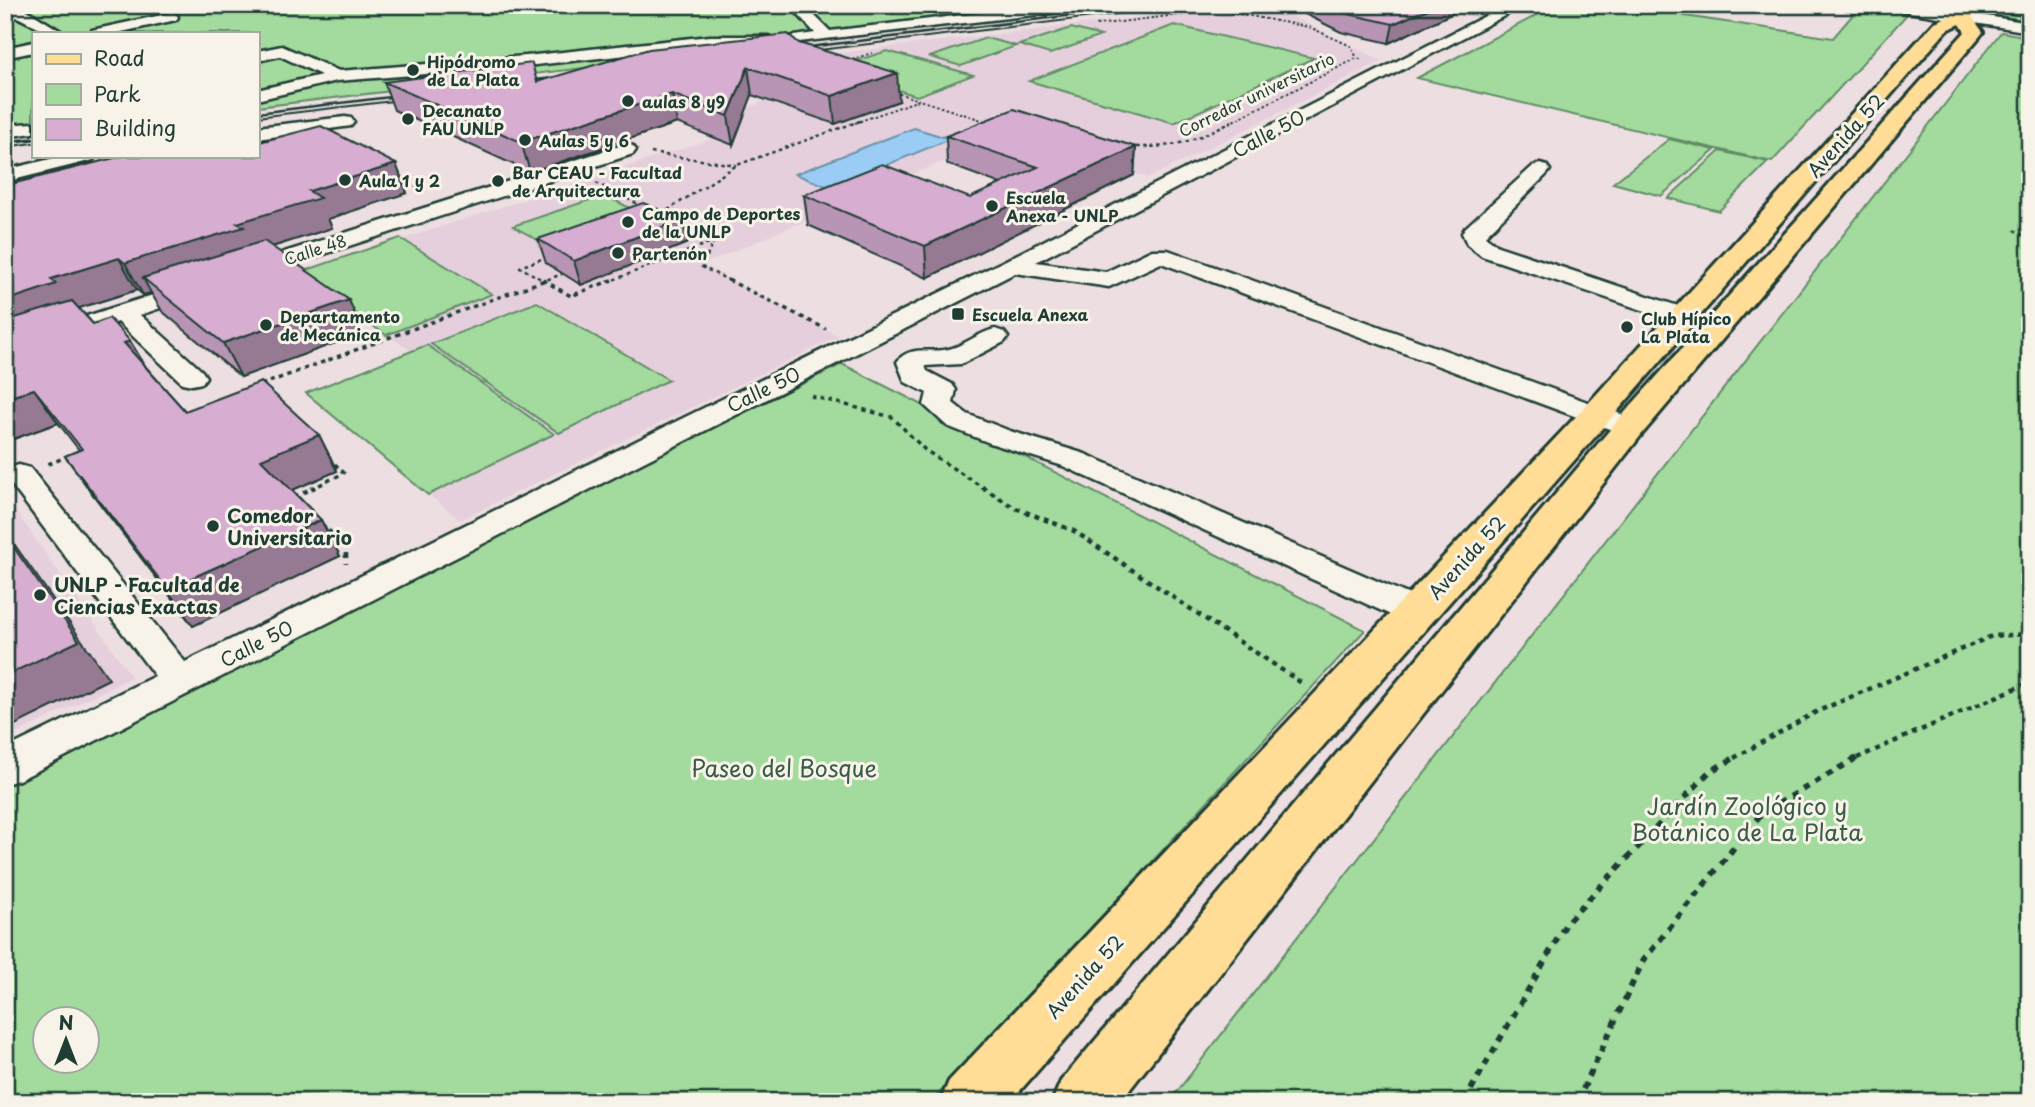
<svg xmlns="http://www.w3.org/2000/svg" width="2035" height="1107" viewBox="0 0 2035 1107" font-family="'Playpen Sans',sans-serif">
	<rect width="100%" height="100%" fill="#eddee1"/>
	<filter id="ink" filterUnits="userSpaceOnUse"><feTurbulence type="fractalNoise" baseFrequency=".0143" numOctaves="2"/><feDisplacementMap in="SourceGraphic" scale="14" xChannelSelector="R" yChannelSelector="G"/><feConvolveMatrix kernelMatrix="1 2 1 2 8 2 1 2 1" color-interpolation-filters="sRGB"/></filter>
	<g filter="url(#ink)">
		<path fill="#e6cfdc" d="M1243,5h26l113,56 -233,117 -135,-47 -312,134 137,71 -379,184 -154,-127 105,-42 -113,-78 417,-135 -24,-11 73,-25 -27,-12 69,-33z
			M15,510l117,167 -127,62v-226z"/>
		<path fill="#a3da9d" stroke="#618c68" stroke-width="2" fill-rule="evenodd" d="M5,5h1110l-858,102v-74h-224v101l-28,3z
			M1556,5h144l-15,11 148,22 28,-33 49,6 -138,151 -355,-84z
			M2000,5h30v16l-38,-6z
			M1174,25l140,33 -140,65 -145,-42z
			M1071,28l30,8 -51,18 -31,-9z
			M2001,32l29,5v1065h-861z
			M986,38l30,8 -55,20 -31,-9z
			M887,51l86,24 -56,21 -87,-27z
			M1669,139l46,11 -54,46 -48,-13z
			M1720,151l48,11 -49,49 -51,-13z
			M604,195l38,19 -92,33 -37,-21z
			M400,238l92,56 -106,41 -88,-62z
			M537,302l132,78 -110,53 -128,-89z
			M427,345l127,89 -126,61 -122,-102z
			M842,364l523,266 -434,472h-926v-322zM46,1020h42v42h-42z"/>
		<path fill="#9accf6" stroke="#6993a8" stroke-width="2" d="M914,128l36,11 -119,49 -36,-14z"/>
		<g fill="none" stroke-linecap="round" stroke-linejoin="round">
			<g stroke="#1f3d34" stroke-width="5">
				<path id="minor" d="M798,5l7,1 25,25 218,-26h45l-7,4 -305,35 -3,-3 3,-3 34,-5 -22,-24z
					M1507,5h18l-489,257 70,10 46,-22h16l472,171 4,6 -4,6 -10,3 -10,-3 -459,-170 -52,24 -94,-14 -996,507 -14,4v-35l150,-73 -147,-196 -3,-8 3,-4 11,-3 11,3 155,194 819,-401z
					M1883,5h35l112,18v9l-140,-23z
					M5,6l20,3 39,24c-30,1 -33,-15 -59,-19z
					M171,13l5,1 2,3 -2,3 -59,13h-28l3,-3z
					M710,36h59l8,5 -8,5h-59l-184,20 -189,15 -80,19v-10l64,-15 -41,-19 -23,5v-10l25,-5 57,25 187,-15z
					M33,42v10l-28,6v-10z
					M345,117l6,1 3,4 -3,4 -94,13v-12z
					M33,123v10l-28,4v-12z
					M626,144l7,2 3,4 -3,4 -380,123h-16l-4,-5 4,-5z
					M63,156h33l-3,4 -88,22v-12z
					M1540,164l7,2 3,4 -3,4 -62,62 13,10 195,65 4,5 -4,5 -9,3 -9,-3 -193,-65 -15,-12 -5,-11 3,-5 68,-62z
					M197,281l8,2 4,5 -4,5 -65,22 62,56 4,6 -4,6 -10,2 -10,-2 -64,-61 -113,37v-17z
					M995,329l9,3 4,5 -4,5 -43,22 -36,2 2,5 25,13 4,6 -3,13 14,11 43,17 75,23 343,149 6,9 -6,9 -12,3 -12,-3 -341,-155 -73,-23 -43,-17 -23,-21 3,-12 -22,-11 -8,-20c12,-18 34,-8 52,-13 16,-4 29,-16 46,-20z"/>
			</g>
			<g stroke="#1f3d34" stroke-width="6">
				<path id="major" d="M1964,5h17l-9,12 11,15 -3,4 -338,398 -522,668h-68l9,-21 557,-661 347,-388 -5,-8 -13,6 -339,392 -598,680h-70l9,-21 635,-673 351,-386 22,-9z"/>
			</g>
			<path stroke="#1f3d34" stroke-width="2" stroke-dasharray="2.5 2.5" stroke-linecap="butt" d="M1096,25l122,-15 91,17 42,19 6,12
				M847,61l25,-8
				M894,92l25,8
				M855,123l64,-23 69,22
				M1229,123l128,-65 6,2"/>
			<path stroke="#1f3d34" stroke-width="2.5" stroke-dasharray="3.5 3.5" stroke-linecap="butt" d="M1130,147c47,1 61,-5 102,-26
				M651,153l85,12
				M396,177l27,13
				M596,183l46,23
				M662,214l75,-49 123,-44
				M2014,230l16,9
				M714,241l-12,26 30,15
				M541,282l21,-8
				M546,282l-26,-15 140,-52 54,26 -106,41"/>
			<path stroke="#1f3d34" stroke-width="3.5" stroke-dasharray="4.5 4.5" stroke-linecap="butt" d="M543,280l28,16 41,-16
				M728,280l98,49
				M261,385l284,-105
				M811,396l81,21 33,33 60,39
				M48,464l21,-8
				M311,489l33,-16 -15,-15"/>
			<path stroke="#1f3d34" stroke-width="4.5" stroke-dasharray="5 5" stroke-linecap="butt" d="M982,487l31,20 61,24 229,153
				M294,497l21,-10
				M321,524l25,23v17
				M1734,758l82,-46 176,-76 38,-2
				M1857,758l173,-76"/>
			<path stroke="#1f3d34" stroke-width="6" stroke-dasharray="7 7" stroke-linecap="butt" d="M1464,1102l103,-180 142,-150 29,-16
				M1577,1102l66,-141 118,-147 99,-58"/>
			<use href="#minor" fill="#f7f3e8" fill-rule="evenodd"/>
			<use href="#major" fill="#ffdd96" fill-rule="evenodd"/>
			<path stroke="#1f3d34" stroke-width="2" d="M1951,5l79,12
				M803,52l388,-47
				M257,117l153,-18
				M5,147l28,-4"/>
			<path stroke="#1f3d34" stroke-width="2.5" d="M792,49l366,-44
				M518,82l52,-6
				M257,113l150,-18"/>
			<path stroke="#1f3d34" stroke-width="3.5" d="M5,142l28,-3"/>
		</g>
		<path fill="#b995b5" stroke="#1f3d34" stroke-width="2" d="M1287,5h183l-81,38 -48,-11z
			M799,43l100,58 -64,23 -83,-29 -19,50 -56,-22 -147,49 -136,-62 -10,-28h154z
			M946,136l190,11 -2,28 -207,103 -119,-53 -4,-30 166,3 31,-14 -54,-20z
			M260,142l136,22 11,29 -79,26 4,9 -60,19 91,86 -122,44 -79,-66 -11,-18 -8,2 -6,-5 -58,18 14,16 37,17 16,26 39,44 134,24 18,36 -45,19 29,30 19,36 -147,70 -103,-135 -25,-35 14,-6 -21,-27 -53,19v-264l7,6 106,-27v-1h139z
			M683,219l5,24 -107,42 -35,-22 -8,-24z"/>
		<path fill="#967993" stroke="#1f3d34" stroke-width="2" d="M1437,5h33l-81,38 4,-19z
			M748,67l4,28 -19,50 -5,-29z
			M897,73l2,28 -64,23 -3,-28z
			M672,94l5,29 -147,49 -9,-30z
			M1136,147l-2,28 -207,103 -2,-32z
			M396,164l11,29 -79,26 4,9 -76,24 -113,26 8,15 -8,2 -18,-32 112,-40 72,-32z
			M683,219l5,24 -107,42 -7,-24z
			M119,258l18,32 -64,20 -68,31v-40l46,-22z
			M349,300l14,33 -122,44 -18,-34z
			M130,341l20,33 -26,-31z
			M34,389l24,34 -53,19v-43z
			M319,435l18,36 -56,24 -20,-36z
			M321,520l19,36 -147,70 -26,-37z
			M5,531l104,148 -104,51z"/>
		<path fill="#d7add2" stroke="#1f3d34" stroke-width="2" d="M1327,5h110l-44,19 -49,-11z
			M788,34l11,9 98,30 -65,23 -84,-29 -20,49 -56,-22 -151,48 -137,-60 148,-19 5,19 112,-33z
			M1014,109l122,38 -211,99 -121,-51 78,-31 88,34 68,-31 -92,-31z
			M321,126l75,38 -87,27 11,7 -83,25 7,4 -119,36 -6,-5 -68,21 5,5 -51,17v-123l7,6 110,-28h135v-15l3,1z
			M643,203l40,16 -109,42 -36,-22z
			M264,241l85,59 -126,43 -80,-65z
			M72,301l21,23 16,-6 21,23 -6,2 61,68 76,-29 58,53 -58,24 60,61 -154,69 -102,-133 17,-7 -48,-60 -29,10v-78z
			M5,535l74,106 -74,35z"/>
	</g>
	<g fill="#1f3d34" stroke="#f7f3e8" stroke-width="2.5">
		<circle cx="413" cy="70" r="7"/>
		<circle cx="628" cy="101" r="7"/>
		<circle cx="408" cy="119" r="7"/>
		<circle cx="525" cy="140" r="7"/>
		<circle cx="345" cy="180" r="7"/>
		<circle cx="498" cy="181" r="7"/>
		<circle cx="992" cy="206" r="7"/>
		<circle cx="628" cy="222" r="7"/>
		<circle cx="618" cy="253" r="7"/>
		<rect x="951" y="307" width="14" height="14" rx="3.5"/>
		<circle cx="266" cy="325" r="7"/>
		<circle cx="1627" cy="327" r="7"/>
		<circle cx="213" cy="526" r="7"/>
		<circle cx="40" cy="595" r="7"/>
	</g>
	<g text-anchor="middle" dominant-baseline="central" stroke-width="6" stroke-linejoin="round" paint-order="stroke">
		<g font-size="16" font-weight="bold" fill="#1f3d34" stroke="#f7f3e8" text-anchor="start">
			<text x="427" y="61">Hipódromo<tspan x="427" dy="18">de La Plata</tspan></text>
			<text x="642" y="101">aulas 8 y9</text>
			<text x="422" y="110">Decanato<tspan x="422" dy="18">FAU UNLP</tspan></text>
			<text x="539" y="140">Aulas 5 y 6</text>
			<text x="512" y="172">Bar CEAU - Facultad<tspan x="512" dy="18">de Arquitectura</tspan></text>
			<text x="359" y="180">Aula 1 y 2</text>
			<text x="1006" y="197">Escuela<tspan x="1006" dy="18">Anexa - UNLP</tspan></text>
			<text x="642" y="213">Campo de Deportes<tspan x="642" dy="18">de la UNLP</tspan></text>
			<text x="632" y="253">Partenón</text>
			<text x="972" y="314">Escuela Anexa</text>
			<text x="280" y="316">Departamento<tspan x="280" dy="18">de Mecánica</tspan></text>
			<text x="1641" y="318">Club Hípico<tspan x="1641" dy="18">La Plata</tspan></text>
		</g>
		<g font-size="16" fill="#1f3d34" stroke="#f7f3e8">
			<text transform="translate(1256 94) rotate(-26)">Corredor universitario</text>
			<text transform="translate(315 249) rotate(-18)">Calle 48</text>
		</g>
		<g font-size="19" fill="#1f3d34" stroke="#f7f3e8">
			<text transform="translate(1268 133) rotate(-28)">Calle 50</text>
			<text transform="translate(1845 135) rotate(-48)">Avenida 52</text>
			<text transform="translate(763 389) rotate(-26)">Calle 50</text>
			<text transform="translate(1466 557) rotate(-48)">Avenida 52</text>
			<text transform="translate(256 643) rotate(-27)">Calle 50</text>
			<text transform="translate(1084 976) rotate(-48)">Avenida 52</text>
		</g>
		<g font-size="19" font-weight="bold" fill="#1f3d34" stroke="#f7f3e8" text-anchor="start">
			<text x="227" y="515">Comedor<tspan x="227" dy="22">Universitario</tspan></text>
			<text x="54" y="584">UNLP - Facultad de<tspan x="54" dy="22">Ciencias Exactas</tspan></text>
		</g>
		<g font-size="23" fill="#395c49" stroke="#f7f3e8">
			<text x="784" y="767">Paseo del Bosque</text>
			<text x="1747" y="805">Jardín Zoológico y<tspan x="1747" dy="26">Botánico de La Plata</tspan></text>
		</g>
	</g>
	<rect width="2035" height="1107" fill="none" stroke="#f7f3e8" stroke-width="28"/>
	<rect x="14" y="14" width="2007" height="1079" fill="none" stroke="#1f3d34" stroke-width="2.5" filter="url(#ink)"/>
	<rect x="32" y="32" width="228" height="126" fill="#f7f3e8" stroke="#a1aaa0" stroke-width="2"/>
	<rect x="46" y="54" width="35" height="10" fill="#ffdd96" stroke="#a1aaa0" stroke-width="2"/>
	<text x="94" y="66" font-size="21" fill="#1f3d34">Road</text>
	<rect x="46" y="84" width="35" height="21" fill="#a3da9d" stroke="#a1aaa0" stroke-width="2"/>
	<text x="94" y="102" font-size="21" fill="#1f3d34">Park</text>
	<rect x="46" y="119" width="35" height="21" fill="#d7add2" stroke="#a1aaa0" stroke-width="2"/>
	<text x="94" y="136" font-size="21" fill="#1f3d34">Building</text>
	<g transform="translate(66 1040)"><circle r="33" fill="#f7f3e8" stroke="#a1aaa0" stroke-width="2"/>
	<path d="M0-5L12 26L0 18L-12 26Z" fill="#1f3d34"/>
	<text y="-10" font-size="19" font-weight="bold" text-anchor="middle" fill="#1f3d34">N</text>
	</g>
</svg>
